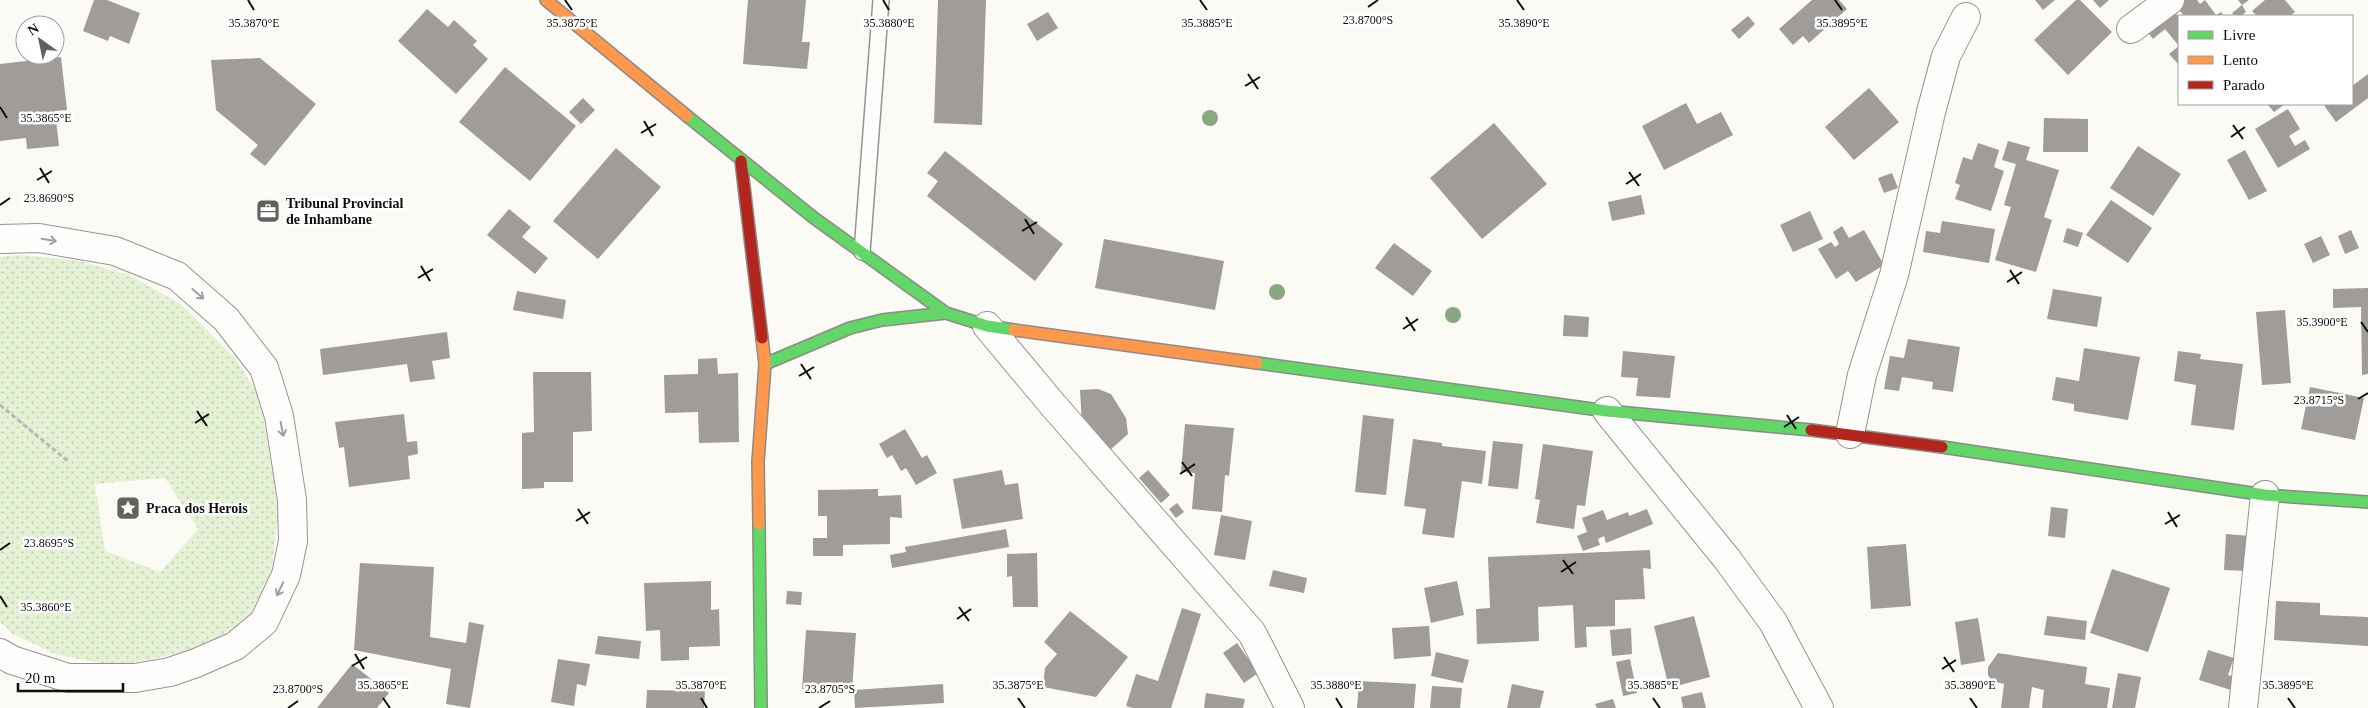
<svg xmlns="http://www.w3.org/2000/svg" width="2368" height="708" viewBox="0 0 2368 708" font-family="'Times New Roman',serif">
	<defs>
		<pattern id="grass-dots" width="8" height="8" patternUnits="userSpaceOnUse" patternTransform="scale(1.25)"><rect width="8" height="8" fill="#e5f1d4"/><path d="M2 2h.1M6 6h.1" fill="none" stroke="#c3cdb5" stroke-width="1.8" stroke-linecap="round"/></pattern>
	</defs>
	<rect width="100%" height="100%" fill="#fcfaf4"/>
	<path fill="url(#grass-dots)" fill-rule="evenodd" d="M21,255l60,6 48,14 53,30 53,53 25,39 19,114 -9,70 -25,42 -54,28 -74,15 -60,-11 -44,-21 -13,-12v-365zM165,478l33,51 -38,43 -55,-21 -10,-67z"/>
	<path fill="#9f9c99" d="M94,0h13l33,13 -11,31 -19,-8 -2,5 -25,-10z
		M748,0h58l-4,42h8l-3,27 -64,-5z
		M938,0h48l-4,125 -48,-2z
		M1812,0h27l8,9 -38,34 -6,-7 -10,9 -14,-16z
		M2035,0h20l-12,10z
		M2076,0h4l32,32 -44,43 -34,-35z
		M2093,0h16l-9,8z
		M2180,0h17l3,4 5,-4 11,15 5,-3 3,4h-40l-9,-12z
		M2238,0h11l-7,5 4,7 -5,4h-6l-3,-3 10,-8z
		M2265,0h20l10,12 -5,4h-33l-5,-5z
		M427,9l21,18 6,-7 23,21 -4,4 15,14 -32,35 -58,-53z
		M2174,11l5,7v47l-10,-11 10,-8 -14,-17 -12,10 -8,-10z
		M1048,12l10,16 -21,13 -10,-17z
		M1748,16l7,8 -16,15 -8,-9z
		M61,57l6,53 -12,1 4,35 -32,3 -1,-11 -26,3v-77z
		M260,58l56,46 -51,62 -15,-12 8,-9 -42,-35 -5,-50z
		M505,67l71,59 -46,55 -71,-59z
		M2368,74v24l-32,24 -13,-18h29v-18z
		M1869,88l30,34 -45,38 -29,-33z
		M583,98l12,12 -14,14 -12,-12z
		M1686,103l11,21 24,-12 12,23 -69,35 -22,-44z
		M2267,104h18l-11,8z
		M2288,109l12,20 -11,7 6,10 10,-6 5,9 -32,19 -23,-39z
		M2044,118l44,1v33h-45z
		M1494,123l53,61 -65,55 -52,-61z
		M2008,141l22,6 -4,13 33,10 -15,47 8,3 -16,52 -41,-12 16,-53 -7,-2 12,-41 -14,-4z
		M1978,143l21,7 -5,17 10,4 -13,40 -36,-12 5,-14 -5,-2 8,-26 9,3z
		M2138,146l43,28 -28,42 -43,-28z
		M616,148l45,39 -63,72 -45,-38z
		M2245,150l22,41 -18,9 -22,-40z
		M945,151l118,93 -28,37 -108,-85 11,-15 -11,-8z
		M1892,173l6,15 -14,5 -6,-15z
		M1641,195l4,19 -33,7 -4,-19z
		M2111,200l41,28 -24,35 -42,-28z
		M509,209l22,18 -9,10 26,21 -13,16 -48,-39z
		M1810,211l13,28 -30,13 -13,-27z
		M1942,221l53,8 -6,34 -66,-11 3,-21 14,2z
		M1842,226l7,12 15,-8 20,35 -28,17 -8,-11 -12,8 -18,-30 13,-7 4,5 4,-3 -6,-12z
		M2067,228l16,5 -5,14 -15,-5z
		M2351,230l8,18 -14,6 -7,-18z
		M2321,236l9,19 -17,8 -9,-19z
		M1104,239l120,22 -9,49 -120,-22z
		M1394,243l38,28 -19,25 -38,-28z
		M2368,288v86l-6,1 -1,-68 -28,1v-19z
		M2053,289l49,8 -5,30 -50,-8z
		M517,291l49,9 -3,19 -50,-9z
		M2285,310l6,73 -29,2 -6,-73z
		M1564,315l25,2 -1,20 -25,-1z
		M447,332l3,26 -18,3 3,18 -25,3 -3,-18 -84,11 -3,-26z
		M1908,339l52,8 -7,45 -21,-3 1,-7 -31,-5 -3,14 -15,-2 6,-33 14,2z
		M2084,348l56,9 -12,63 -54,-9v-7l-22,-4 4,-23 23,4z
		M1623,351l52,5 -5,42 -34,-2 2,-18 -17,-1z
		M2178,351l23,3 -1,5 43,5 -9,66 -43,-5 5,-40 -22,-4z
		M717,358l1,16 20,-1 1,69 -40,1 -1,-31 -33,1 -1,-38 34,-1v-15z
		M533,372h58l1,59 -19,1v50h-29v6l-22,1v-56l12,-1z
		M2310,387l54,11 -9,42 -54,-11z
		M1098,389l13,5 15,24 2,16 -18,16 -28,-26 -2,-34z
		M404,414l3,28 10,-1 1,13 -10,2 2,23 -61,8 -5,-40 -5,1 -4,-26z
		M1363,415l31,4 -8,76 -31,-3z
		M1185,424l49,4 -5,48 -4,-1 -3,37 -30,-3 3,-36 -14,-1z
		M905,429l17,29 5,-3 10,18 -21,12 -10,-17 -5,3 -9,-16 -5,3 -8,-14z
		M1413,439l29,4v3l44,5 -4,33 -20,-3 -8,57 -32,-4 4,-25 -22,-3z
		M1493,441l30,3 -5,45 -30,-3z
		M1543,444l50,7 -8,55 -8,-1 -3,24 -38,-6 4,-23 -5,-1z
		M1002,470l3,15 13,-2 5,36 -61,10 -9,-50z
		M1148,470l22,25 -9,8 -22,-25z
		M878,489v7l23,-1 1,23 -12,-1v27l-47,1v11h-30v-18h14v-22h-9v-26z
		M1177,503l7,9 -8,6 -7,-9z
		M2051,507l17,2 -3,29 -17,-2z
		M1647,509l6,15 -47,19 -2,-7 -6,3 2,6 -17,6 -6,-15 10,-4 -5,-14 21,-8 4,10 21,-8 1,4z
		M1221,515l31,6 -7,39 -31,-5z
		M1006,529l3,18 -117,21 -2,-13 16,-3 -1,-5z
		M2226,534l24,2 -2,35 -24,-1z
		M1906,544l5,62 -40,3 -4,-62z
		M1650,550l1,19 -8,-1 2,31 -30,1v26l-29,1 1,20 -12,1 -2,-43 -35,2 1,34 -62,3 -1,-35 14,-1 -2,-51z
		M1037,553l1,54h-25l-1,-31 -5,1v-23z
		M360,563l74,4 -4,70 36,6 3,-21 15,3 -14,83 -24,-4 5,-35 -97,-19z
		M2112,569l58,19 -22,64 -58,-19z
		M1273,570l34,8 -3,15 -35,-7z
		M711,581v29l8,-1 1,37 -31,1v13l-28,1 -1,-31 -14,1 -2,-48z
		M1457,581l7,34 -33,8 -7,-35z
		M787,591l15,1 -1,13 -15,-1z
		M2276,601l44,2v12l48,2v29l-94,-6z
		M1182,608l19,6 -30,94h-38l-7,-2 10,-32 22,7z
		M1070,611l58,46 -32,40 -53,-10 2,-19 12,-14 -13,-12z
		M1694,616l16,61 -41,11 -15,-62z
		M2047,616l40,5 -2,19 -41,-5z
		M1978,618l7,43 -24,4 -6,-43z
		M1429,626l2,30 -37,3 -2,-31z
		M1631,628l1,26 -20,2 -2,-26z
		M806,630l50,3 -4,58 -50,-2z
		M598,636l43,5 -2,18 -44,-5z
		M1237,643l21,30 -14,10 -21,-30z
		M2208,650l26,8 -6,17 8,3 -5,12 -32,-10z
		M1436,652l33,8 -6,23 -32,-7z
		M1998,653l89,14 -2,17 25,4 -3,20h-65l2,-18 -12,-3 -3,21h-28l3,-24 -12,-3 -4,-6v-8z
		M558,659l32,5 -4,22 -9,-2 -3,22 -23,-4z
		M1630,659l7,34 -14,3 -7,-34z
		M352,664l37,29 -12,15h-60z
		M2118,673l23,4 -6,31h-23z
		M1359,681l57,3 -2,24h-57z
		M943,684l1,19 -89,5 -1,-18z
		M1512,684l32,7 -4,17h-33z
		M1432,686l30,2 -2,20h-30z
		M647,690l58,1 -1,17h-58z
		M1702,692l4,16h-23l-2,-11z
		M1206,693l39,6 -2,9h-39z
		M1613,699l3,9h-19l-2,-4z"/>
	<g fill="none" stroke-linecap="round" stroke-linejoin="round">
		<g stroke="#959492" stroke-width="18">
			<path id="lane" d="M862,252l19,-252"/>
		</g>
		<g stroke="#959492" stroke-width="30">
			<path id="street" d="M2131,29l39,-29
				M0,239l39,-1 76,13 62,25 49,43 38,49 15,48 13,84 1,41 -7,34 -22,47 -29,24 -39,17 -26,9 -35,6h-67l-56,-18 -12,-7
				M987,326l66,79 199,228 38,75
				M1607,411l120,148 46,63 46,86
				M1850,434l12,-59 32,-100 37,-163 15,-56 20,-39
				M2243,708l22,-213"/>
		</g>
		<g stroke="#8c8b88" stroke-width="14">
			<path id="fast" d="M687,116l127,102 132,95 41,13 27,4
				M1257,363l350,48 204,19
				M765,364l85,-36 32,-8 64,-7
				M1942,447l323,48 103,7
				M759,524l2,184"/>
		</g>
		<g stroke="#8c8b88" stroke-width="14">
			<path id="slow" d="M546,0l141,116
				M1014,330l243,33
				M759,524l-1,-62 7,-98 -3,-26"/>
		</g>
		<g stroke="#8c8b88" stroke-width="14">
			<path id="jam" d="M741,161l21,177
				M1811,430l131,17"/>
		</g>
		<path stroke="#b8b8b7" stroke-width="3" stroke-dasharray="5 2.5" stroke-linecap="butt" d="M0,405l69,57"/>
		<use href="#lane" stroke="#fffefd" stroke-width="15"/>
		<use href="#street" stroke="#fffefd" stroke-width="28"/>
		<use href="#fast" stroke="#63d668" stroke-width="11"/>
		<use href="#slow" stroke="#ff974d" stroke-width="11"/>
		<use href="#jam" stroke="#b3261e" stroke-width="11"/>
	</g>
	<g fill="#8aa87f">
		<circle cx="1210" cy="118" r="8"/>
		<circle cx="1277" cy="292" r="8"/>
		<circle cx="1453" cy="315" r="8"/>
	</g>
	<defs><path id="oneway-shaft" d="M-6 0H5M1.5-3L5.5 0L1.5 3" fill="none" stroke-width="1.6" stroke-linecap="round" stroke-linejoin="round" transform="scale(1.25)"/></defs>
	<g stroke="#9f9e9d">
		<use href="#oneway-shaft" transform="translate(49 240) rotate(10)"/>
		<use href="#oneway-shaft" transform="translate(198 294) rotate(41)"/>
		<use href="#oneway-shaft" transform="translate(282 429) rotate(79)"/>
		<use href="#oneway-shaft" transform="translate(280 589) rotate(115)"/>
	</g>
	<path fill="none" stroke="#0e0e0e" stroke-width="2" d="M248,0l6,10M565,0l7,10M883,0l6,10M1200,0l7,10M1517,0l7,10M1835,0l7,10M1368,7l10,-7M1248,74l10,15M1245,86l15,-9M0,107l7,11M644,121l9,15M2233,125l10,14M641,133l15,-9M2231,137l14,-10M40,168l9,15M1629,172l10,14M37,180l15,-9M1626,184l15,-10M0,205l10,-7M1025,219l9,15M1022,231l15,-9M421,266l9,15M2010,270l9,14M418,278l15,-9M2007,282l15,-10M1406,317l9,14M2361,322l7,10M1403,329l15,-10M801,364l10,15M799,376l15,-9M2358,399l10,-6M197,411l10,15M1787,415l9,14M195,423l14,-9M1784,427l15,-10M1182,462l10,14M1180,474l15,-10M578,509l10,15M2168,512l9,15M576,521l14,-9M2165,524l15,-9M0,550l10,-7M1563,560l10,14M1561,572l15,-10M0,596l7,11M959,607l10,14M957,619l14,-10M355,654l9,15M1944,657l10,15M352,666l15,-9M1942,669l14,-9M383,698l7,10M701,698l6,10M1018,698l7,10M1336,698l6,10M1653,698l7,10M1970,698l7,10M2288,698l7,10M288,708l10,-7M819,708l11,-7"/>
	<defs>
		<g id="office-square" transform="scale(1.25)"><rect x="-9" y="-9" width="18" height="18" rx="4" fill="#61615e" stroke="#fff"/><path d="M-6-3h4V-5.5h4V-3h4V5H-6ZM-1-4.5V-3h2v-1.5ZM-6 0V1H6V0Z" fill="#fff"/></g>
		<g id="sight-square" transform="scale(1.25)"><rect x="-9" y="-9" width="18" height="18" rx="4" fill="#61615e" stroke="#fff"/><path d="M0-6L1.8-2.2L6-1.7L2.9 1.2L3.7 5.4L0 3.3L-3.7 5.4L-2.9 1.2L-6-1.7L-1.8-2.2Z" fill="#fff"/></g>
	</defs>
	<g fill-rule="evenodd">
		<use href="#office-square" x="268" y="211"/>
		<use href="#sight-square" x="128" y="508"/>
	</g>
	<g text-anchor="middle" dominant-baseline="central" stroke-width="5" stroke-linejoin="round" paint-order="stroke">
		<g font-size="14" font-weight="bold" fill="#0e0e0e" stroke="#fff" text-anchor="start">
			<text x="286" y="203">Tribunal Provincial<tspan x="286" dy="16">de Inhambane</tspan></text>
			<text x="146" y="508">Praca dos Herois</text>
		</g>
	</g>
	<g font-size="12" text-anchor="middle" fill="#0e0e0e" stroke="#fff" stroke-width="5" stroke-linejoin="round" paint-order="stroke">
		<text x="1368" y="24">23.8700°S</text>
		<text x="889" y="27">35.3880°E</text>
		<text x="254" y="27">35.3870°E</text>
		<text x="572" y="27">35.3875°E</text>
		<text x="1207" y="27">35.3885°E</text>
		<text x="1524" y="27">35.3890°E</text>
		<text x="1842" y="27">35.3895°E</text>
		<text x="46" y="122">35.3865°E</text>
		<text x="49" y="202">23.8690°S</text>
		<text x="2322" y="326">35.3900°E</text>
		<text x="2319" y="404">23.8715°S</text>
		<text x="49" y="547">23.8695°S</text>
		<text x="46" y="611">35.3860°E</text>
		<text x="383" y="689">35.3865°E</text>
		<text x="701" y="689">35.3870°E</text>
		<text x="1018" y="689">35.3875°E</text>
		<text x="1336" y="689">35.3880°E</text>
		<text x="1653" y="689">35.3885°E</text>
		<text x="1970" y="689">35.3890°E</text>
		<text x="2288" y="689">35.3895°E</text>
		<text x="298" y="693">23.8700°S</text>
		<text x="830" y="693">23.8705°S</text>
	</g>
	<rect x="2178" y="15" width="175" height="90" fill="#ffffff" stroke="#9f9f9f"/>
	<rect x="2188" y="31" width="25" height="8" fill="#63d668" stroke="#9f9f9f"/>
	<text x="2223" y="40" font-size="15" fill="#0e0e0e">Livre</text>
	<rect x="2188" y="56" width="25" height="8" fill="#ff974d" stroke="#9f9f9f"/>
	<text x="2223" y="65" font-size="15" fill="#0e0e0e">Lento</text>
	<rect x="2188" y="81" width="25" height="8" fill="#b3261e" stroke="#9f9f9f"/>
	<text x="2223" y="90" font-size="15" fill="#0e0e0e">Parado</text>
	<g transform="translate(40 40) rotate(327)"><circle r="24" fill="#ffffff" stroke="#9f9f9f"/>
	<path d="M0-4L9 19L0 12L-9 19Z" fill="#61615e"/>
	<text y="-8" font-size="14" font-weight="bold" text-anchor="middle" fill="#0e0e0e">N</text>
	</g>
	<path d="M18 683v8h105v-8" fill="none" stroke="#0e0e0e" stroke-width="2.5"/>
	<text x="25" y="683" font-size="15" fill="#0e0e0e" stroke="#ffffff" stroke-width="4" paint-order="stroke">20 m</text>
</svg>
